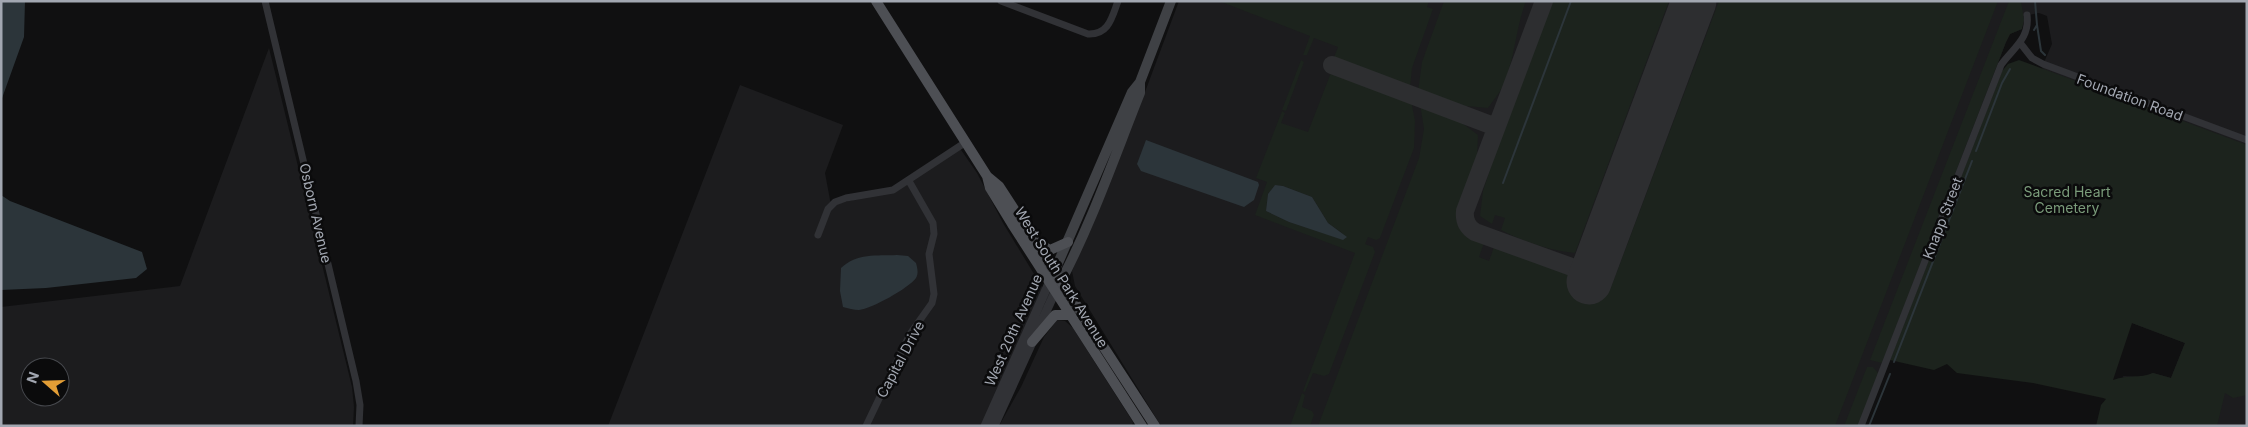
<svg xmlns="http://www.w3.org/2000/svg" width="2248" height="427" viewBox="0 0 2248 427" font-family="Inter,sans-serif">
	<rect width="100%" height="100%" fill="#101011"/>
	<path fill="#1c1c1e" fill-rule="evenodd" d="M1179,1h1068v425h-107l-17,-50 20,1 10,-4 18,5 14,-35 -53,-20 -90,-256 10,-23 -5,-28 -8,-3 -16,3 -1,13 -12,5 -4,8 -148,384h-697l-86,-140 -3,-15 73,-179z
		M269,48l83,339 2,20 -1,19h-352v-119l179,-21zM30,367h30v30h-30z
		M740,85l103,40 -18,48 6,32 53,-12 75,-46 18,26 26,50 42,69 -60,134h-377z
		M1057,320l8,1 8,7 60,94 -1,4h-133l22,-39 23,-50z"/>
	<path fill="#1c231d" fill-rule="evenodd" d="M1219,1h210l-2,6 6,2 -21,59 -2,20 -77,-28 5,-13 -24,-9 -7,17h-4l7,-19z
		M1444,1h82c-11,29 -11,60 -24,87 -4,7 -10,14 -14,20l-23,-2 -47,-15 4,-29z
		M1552,1h117l-94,252c-26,-3 -51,-11 -74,-23l4,-12 -10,-3 -3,9 -12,-8 3,-25 17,-52z
		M1719,1h279l-163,425h-517l101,-268 5,-29 -4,-25 38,16 20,15 -1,23 -19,51c-3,20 9,28 26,34l-5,14 10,4 5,-14 116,43z
		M2009,1h12l3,19 -2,9 -12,5 -4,8 -124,321 -12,-3z
		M1301,60l3,2 -18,49 -4,-1z
		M2019,60l228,85v250l-14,3 -8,-5 -8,33h-121l5,-21 5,-6 -3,-1 -70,-15 -76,-10 -10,-9 -13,6 -44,-10 112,-289 6,-7zM2132,323l53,20 -14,35 -18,-5c-14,6 -24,1 -40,7z
		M1332,70l79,30 4,21 -1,27 -34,90 -4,2 -8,-3 -3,7 8,3 2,5 -46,122 -5,2 -11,-3 -8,19 -2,-1 52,-138 -100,-38 12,-33 -11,-4 26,-67 3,2 -4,10 27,9zM1275,185l8,1 29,11 16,26 14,10 -16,1 -37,-12 -23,-11 2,-17z
		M1867,367h6l5,6 -20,53h-14z
		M1302,393l3,2 -3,12 10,4 2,4 -4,11h-20z"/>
	<path fill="#2c353a" d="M1,1h24l-1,36 -23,64z
		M1146,140l112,42 1,3 -5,15 -10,7 -103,-36 -4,-7z
		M1275,185l8,1 29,11 16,26 19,14 -4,3 -54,-18 -23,-11 2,-17z
		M1,195l9,6 132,51 5,17 -11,9 -90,10 -45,2z
		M897,255l11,1 8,7c1,4 3,10 0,15 -7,10 -45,31 -57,32 -5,0 -11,-2 -16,-3l-3,-16 1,-23c16,-15 35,-12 56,-13z"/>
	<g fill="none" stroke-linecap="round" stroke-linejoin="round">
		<path stroke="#2c353a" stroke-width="2" d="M2037,25l4,26 4,4
			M2034,30l3,-5 -2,-24
			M1976,151l26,-68 8,-14
			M1503,183l68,-182
			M1894,362l78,-201
			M1869,426l21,-52"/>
		<path stroke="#2d2e30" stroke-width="18" d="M1544,1l-79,210c-1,9 2,16 10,21l116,42
			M1332,65l164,62"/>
		<path stroke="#2d2e30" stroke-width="45" d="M1589,282l105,-281"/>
		<path stroke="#313236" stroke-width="7" d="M265,1l91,380 4,24 -1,21
			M1001,1l87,33c21,1 24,-17 30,-33
			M2021,44l11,14 11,6 204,76
			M818,235l10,-26 7,-7 11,-4 47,-8 73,-48
			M866,426l44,-92 22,-31 2,-9 -5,-40 5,-20 -1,-11 -24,-42
			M1861,426l140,-361c12,-17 29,-26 26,-50"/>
		<path stroke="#313236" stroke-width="9" d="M985,426l64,-143
			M994,426l61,-134"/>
		<path stroke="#3f4145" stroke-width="10" d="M1052,277l80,-185 8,-10 31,-81
			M1058,287c33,-62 56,-129 82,-194v-11"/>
		<path stroke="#4d4f54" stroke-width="10" d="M876,1l111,175 12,10 156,240
			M987,176l3,12 22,36 130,202
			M1038,243l12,7 18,-8
			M1032,342l23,-27h15"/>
	</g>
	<g text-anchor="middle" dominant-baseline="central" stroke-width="5" stroke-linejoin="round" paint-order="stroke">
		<g font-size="14" fill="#a2a7b1" stroke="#0b0b0c">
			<text transform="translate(2130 97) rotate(20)">Foundation Road</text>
			<text transform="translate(316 213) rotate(77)">Osborn Avenue</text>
			<text transform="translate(1942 218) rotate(-69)">Knapp Street</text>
			<text transform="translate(1062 277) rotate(58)">West South Park Avenue</text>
			<text transform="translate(1013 330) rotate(-66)">West 20th Avenue</text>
			<text transform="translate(900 359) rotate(-62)">Capital Drive</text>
		</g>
		<g font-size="14" fill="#7a9b7a" stroke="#0b0b0c">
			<text x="2067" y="191">Sacred Heart<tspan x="2067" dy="16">Cemetery</tspan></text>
		</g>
	</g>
	<rect width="2248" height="427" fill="none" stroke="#a2a7b1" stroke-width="5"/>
	<g transform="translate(45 382) rotate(290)"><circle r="24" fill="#0b0b0c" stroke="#47494e"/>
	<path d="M0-4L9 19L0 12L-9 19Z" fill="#e39e36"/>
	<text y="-8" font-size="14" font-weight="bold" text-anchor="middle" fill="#a2a7b1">N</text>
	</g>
</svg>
